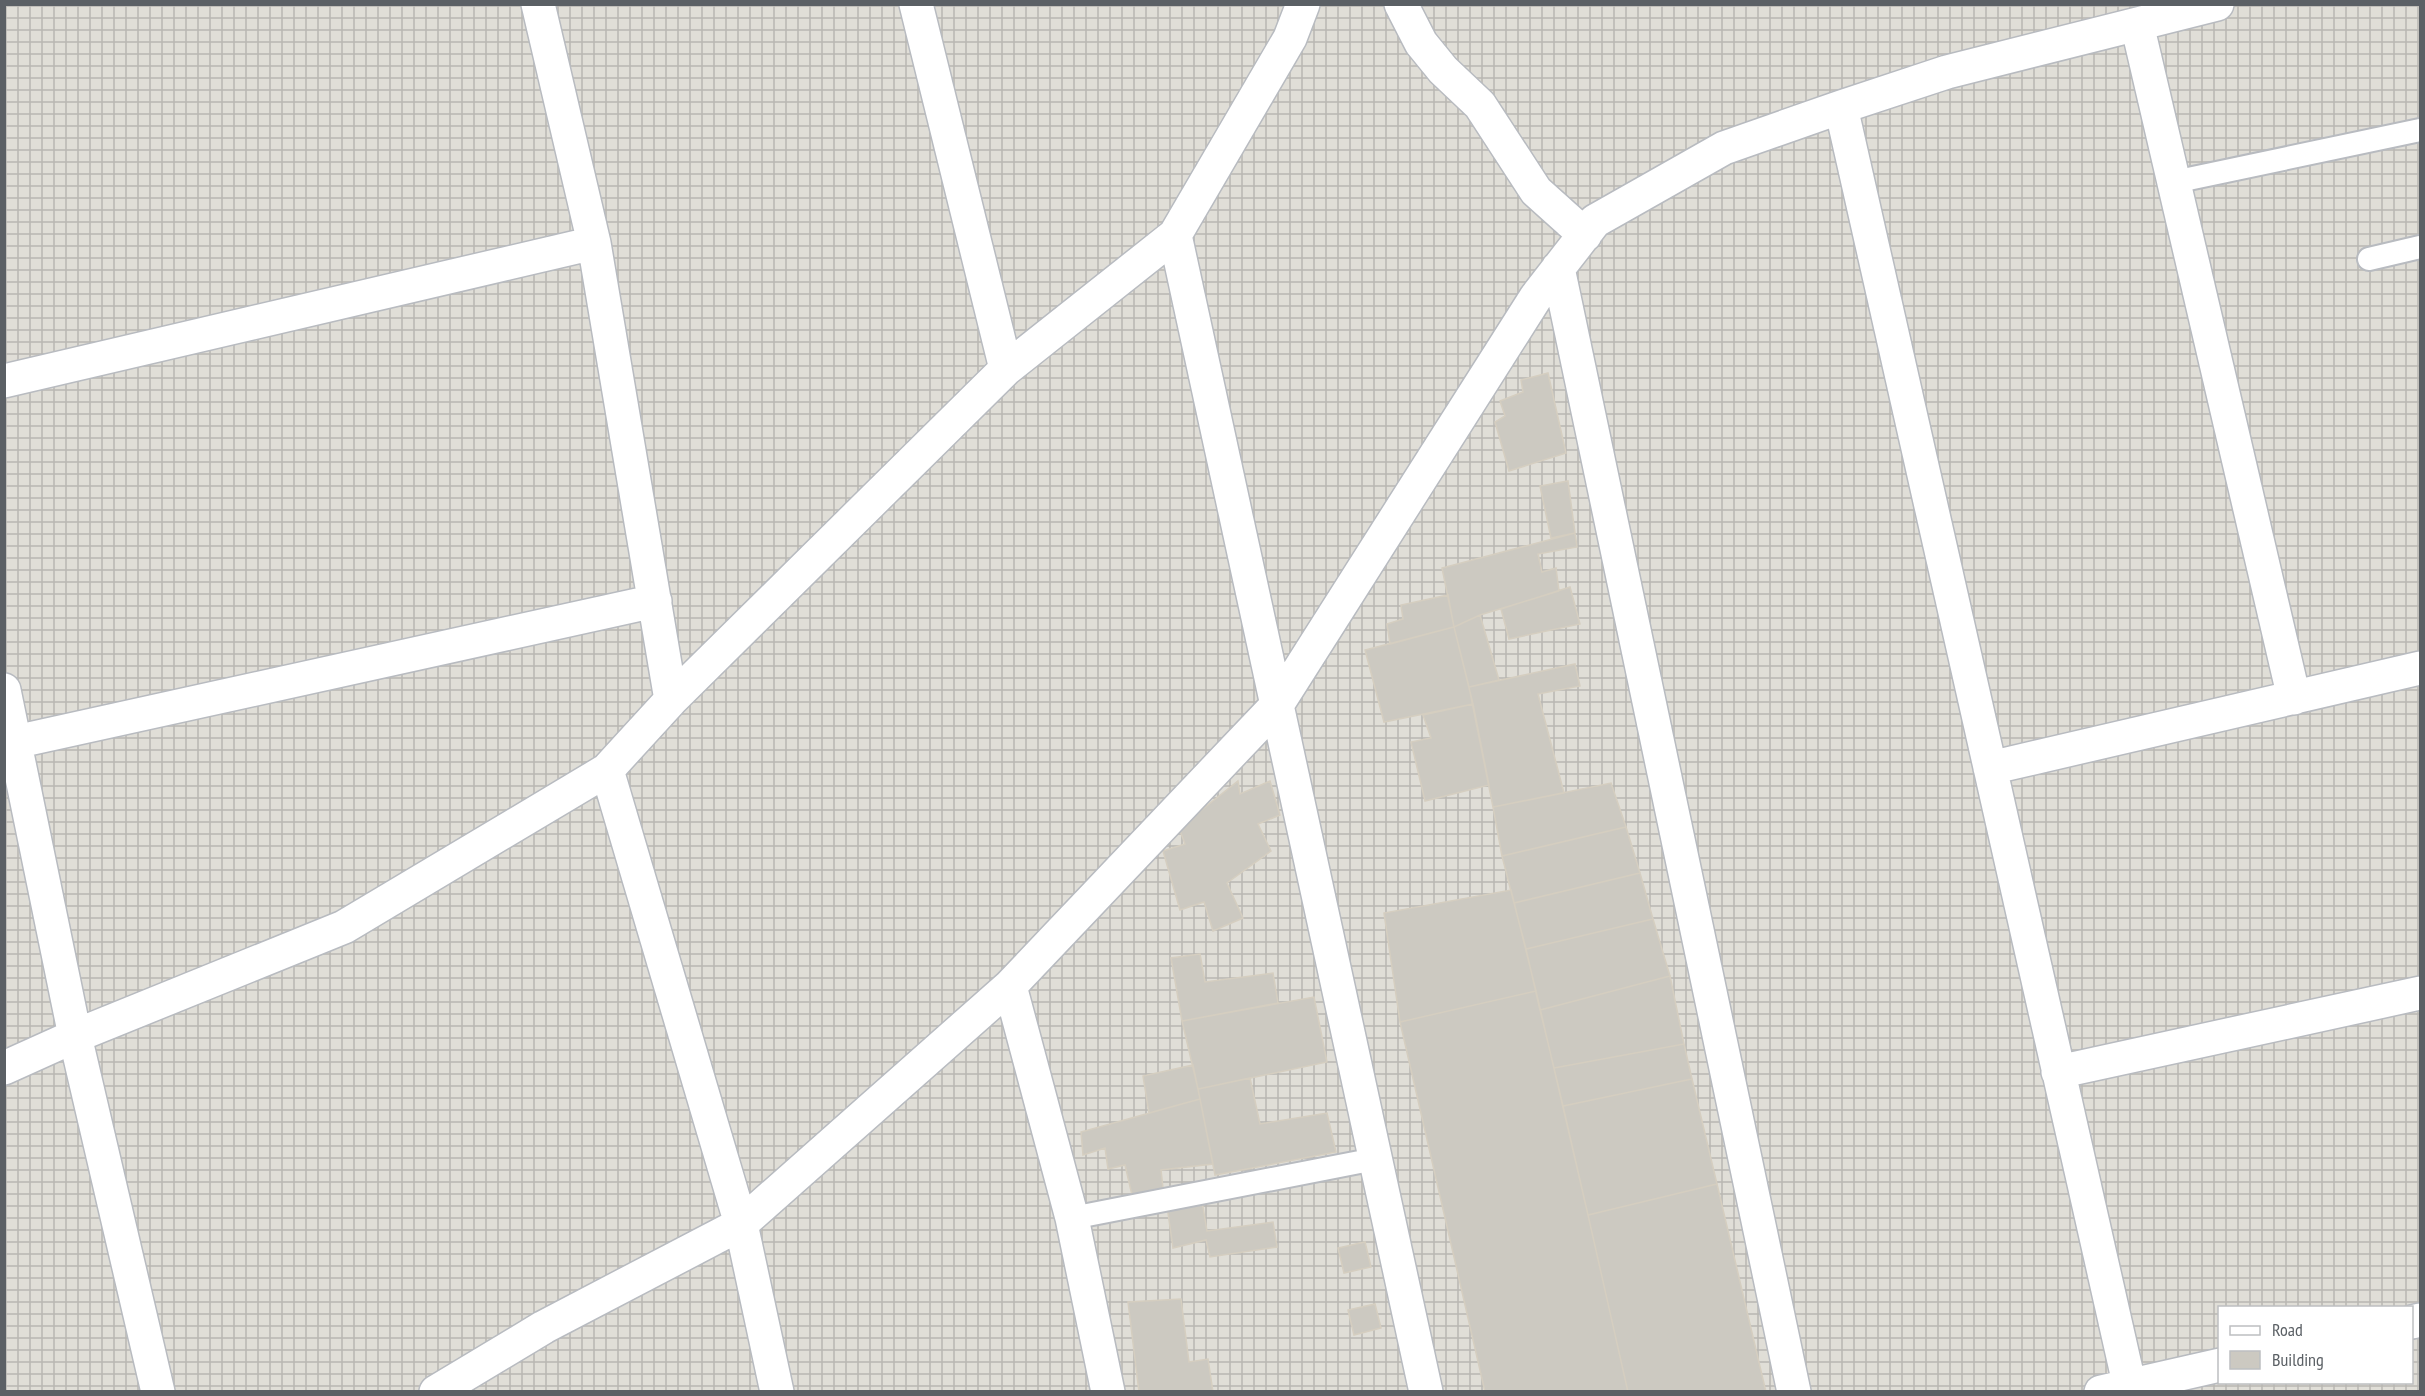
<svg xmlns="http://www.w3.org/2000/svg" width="2425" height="1396" viewBox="0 0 2425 1396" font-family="'PT Sans Narrow',sans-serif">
	<defs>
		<pattern id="industrial-grid" width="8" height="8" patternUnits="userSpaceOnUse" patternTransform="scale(1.5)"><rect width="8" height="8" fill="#e0ded7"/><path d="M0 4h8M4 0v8" fill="none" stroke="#b9b7b2"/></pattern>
	</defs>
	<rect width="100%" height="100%" fill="#efece3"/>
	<path fill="url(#industrial-grid)" fill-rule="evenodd" d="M5,5h2415v1386l-2415,1zM2220,1308h192v74h-192z"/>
	<path fill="#ccc9c1" stroke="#d5cec0" stroke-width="1.5" d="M1548,373l18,80 -57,18 -14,-49 10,-6 -5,-15 23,-9 -2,-12z
		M1568,481l7,52 -24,5 -11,-52z
		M1575,533l2,14 -39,7 4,18 14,-4 3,23 -79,24 -26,12 -12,-59z
		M1570,587l10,37 -71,15 -8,-30z
		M1448,595l6,32 -64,17 -3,-20 16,-5 -2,-14z
		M1480,615l19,65 -30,7 -15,-60z
		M1454,627l19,77 -89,18 -19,-72z
		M1575,664l5,22 -42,8 26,99 -71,14 -24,-120z
		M1473,704l16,81 -64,16 -14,-59 20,-4 -8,-23z
		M1238,781l2,13 30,-13 10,34 -22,9 13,27 -44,32 16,35 -30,13 -9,-29 -24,8 -17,-59 22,-7 -6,-16z
		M1611,783l15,44 -124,29 -9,-49z
		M1626,827l14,46 -126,30 -12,-47z
		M1640,873l13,46 -127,30 -12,-46z
		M1511,890l25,101 -136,31 -16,-109z
		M1653,919l17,57 -130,34 -14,-61z
		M1200,954l5,28 68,-9 5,30 -96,18 -11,-63z
		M1670,976l14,68 -130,24 -14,-58z
		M1536,991l52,224 40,177h-143l-85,-370z
		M1314,997l13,65 -129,27 -16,-68z
		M1684,1044l8,35 -129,27 -9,-38z
		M1193,1065l7,34 -51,14 -6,-37z
		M1250,1078l10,46 67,-11 9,39 -121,23 -17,-86z
		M1692,1079l25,105 -129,31 -25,-109z
		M1200,1099l13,65 -52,6 2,18 -31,7 -7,-30 -17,4 -3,-21 -22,7 -2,-23z
		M1717,1184l49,208h-138l-40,-177z
		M1202,1201l5,30 66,-9 4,25 -67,10 -4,-17 -33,8 -6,-42z
		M1365,1242l6,25 -27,6 -6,-25z
		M1181,1299l8,63 19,-3 5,33h-74l-11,-90z
		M1375,1304l6,24 -27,7 -6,-25z"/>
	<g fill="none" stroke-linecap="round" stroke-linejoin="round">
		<g stroke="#b8bbc0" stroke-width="26">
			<path id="service" d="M2174,182l246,-52
				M2369,259l51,-12
				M1072,1218l303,-59"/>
		</g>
		<g stroke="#b8bbc0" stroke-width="36">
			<path id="minor" d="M538,4l56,239 77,457
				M916,4l90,365
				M1401,4l20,39 22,27 37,35 56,86 49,44
				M2137,24l157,674
				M1841,107l290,1285
				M1175,235l251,1157
				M1558,268l236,1124
				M4,381l590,-138
				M4,690l71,346 83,356
				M15,742l640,-141
				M1990,768l430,-100
				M607,770l134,454 36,168
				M1010,986l62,232 36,174
				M4,1068l71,-32 269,-109 263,-157 64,-70 335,-331 169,-134 115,-197 13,-34
				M2058,1072l362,-79
				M2412,1322l8,-2
				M436,1392l108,-65 197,-103 269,-238 267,-281 259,-408 59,-76 129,-73 117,-41 106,-35 270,-68
				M2101,1392l119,-27"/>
		</g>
		<use href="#service" stroke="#fff" stroke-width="22"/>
		<use href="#minor" stroke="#fff" stroke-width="33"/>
	</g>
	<rect width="2425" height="1396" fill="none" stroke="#5b6065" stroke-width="12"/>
	<rect x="2218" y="1306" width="195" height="78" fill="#ffffff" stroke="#bdbfc1" stroke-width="1.5"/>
	<rect x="2230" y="1326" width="30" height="9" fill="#ffffff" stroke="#bdbfc1" stroke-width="1.5"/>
	<text x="2272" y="1336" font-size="18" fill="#5b6065">Road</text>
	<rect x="2230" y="1351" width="30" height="18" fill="#ccc9c1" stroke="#bdbfc1" stroke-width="1.5"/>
	<text x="2272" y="1366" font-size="18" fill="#5b6065">Building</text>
</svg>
